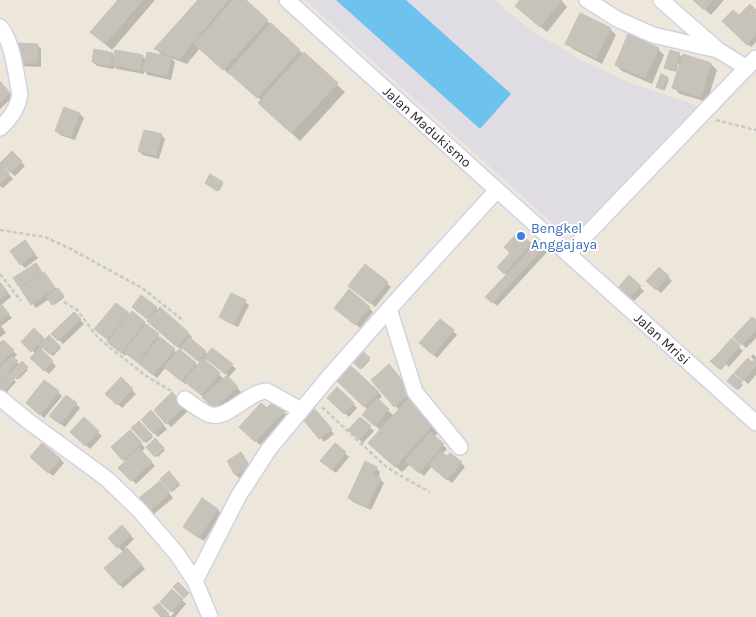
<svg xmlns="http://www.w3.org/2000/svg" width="756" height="617" viewBox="0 0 756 617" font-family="Karla,sans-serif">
	<rect width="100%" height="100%" fill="#ece6db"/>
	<path fill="#dfdce4" d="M305,0h190l13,12 28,21 43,26 51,24 71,24 -113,114 -5,4 -11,4h-11l-9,-6z"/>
	<path fill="#6ec2ee" d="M336,0h70l105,94 -31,35z"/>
	<path fill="#0003" fill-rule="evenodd" d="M120,0h35l-43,50 -14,-12z
		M199,0h45l101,92 -45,49 -32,-30 -6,-10 -30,-27 -2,1 -30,-27 -13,16 -16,-6 4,4 -4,18 -23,-5 -4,-4v3l-27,-5 -3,-3v3l-17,-3 -4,-4 19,-8 3,2h27l5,5 17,-4 -8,-8z
		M522,0h39l6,7 -20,25 -24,-20z
		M694,0h30l-13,15z
		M756,11v31l-5,5 -27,-26z
		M610,29l6,6 -14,29 -29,-15 -6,-6z
		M37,45l4,4v18l-20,-1 -4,-4z
		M658,49l6,6 -12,29 -30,-13 -6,-6z
		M679,54l4,4 28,6 6,6 -10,32 -27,-8 -7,-7 7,-22 -2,-1 -2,8 -10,-4z
		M667,78l2,1 -4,11 -6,-2 -2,-1z
		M0,83l13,14 -13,12z
		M80,114l4,4 -9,22 -15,-5 -4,-4z
		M161,135l4,4 -6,20 -16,-4 -4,-4z
		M12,153l13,13 -10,10 -11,-9 -1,1 10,11 -10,9 -3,-2v-21z
		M222,183l1,1 -4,7 -11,-6z
		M518,233l15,14 5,-5 10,9 -51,55 -10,-9 20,-22 -8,-8 13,-14z
		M29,246l9,12 -13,10 -4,-4z
		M36,265l7,9 1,-1 4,4 9,13 2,1 5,7 -10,7 -5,-6 -13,9 -16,-22z
		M366,266l25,21 -16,20 -21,-18z
		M659,268l13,13 -11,12 -13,-12z
		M629,277l15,14 -10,10 -15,-13z
		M0,282l11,15 -11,9z
		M245,302l4,3 -11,22 -13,-6 -4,-4z
		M116,305l14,11 14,7 33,30 4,-4 -28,-24 -3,-5 -12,-9 18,-3 32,25 4,4 -2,3 18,14 24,11 4,4 -8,9 13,14 -23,20 -13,-14 -18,-16 -2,2 -19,-17 -9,11 -30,-25 -2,3 -25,-23zM183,348l18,15 -3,3 -18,-15zM207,358l3,3 18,14 -4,4 -19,-17z
		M369,308l4,4 -13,16 -20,-17z
		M0,309l6,2 6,7 -11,8 5,7 -6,4z
		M74,313l10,11 -21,20 -10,-10z
		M756,322v16l-10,10 -11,-11z
		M34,330l11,11 4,-4 12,11 -8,8 -10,-9 -3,3 16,16 -7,8 -17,-16 4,-4 -13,-12z
		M453,331l4,4 -20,23 -12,-11z
		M732,340l11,11 -14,16 -3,-3 -5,6 -9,-9z
		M3,341l14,14 -4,4 7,6 2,-2 6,7 -9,9 -5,-5 -3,3 5,5 -12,13 -4,-4v-47z
		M361,351l9,9 -8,9 -10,-9z
		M753,354l3,3v18l-8,9 -12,-11 16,-9 3,-3 -4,-4z
		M351,368l31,28 -4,5 16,15 5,-6 -26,-30 42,16 -5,5 31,29 -7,7 13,12 -5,5 19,9 4,4 -13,16 -20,-17 -8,10 -14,-12 -8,8 -26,-23 5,-18 -17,-16 4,-5 -30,-29z
		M733,376l10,9 -5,5 -9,-9z
		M121,379l15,15 -14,14 -15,-14z
		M337,388l20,20 -8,9 -21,-19z
		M58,392l4,4 -18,22 -13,-11z
		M172,394l16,17 -17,16 -16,-17z
		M274,402l14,14 -28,29 -19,-18 26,-17z
		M76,404l4,4 -15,19 -10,-7z
		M151,412l16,17 -9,8 -16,-17z
		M317,413l17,21 -10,8 -21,-25z
		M360,418l14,13 -11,12 -14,-13z
		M84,419l18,17 -12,13 -18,-17z
		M139,422l14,15 -7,6 -13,-15z
		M130,431l15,17 -4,4 14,14 -19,18 -16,-16 6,-6 -13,-15z
		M155,440l10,10 -7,7 -11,-10z
		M345,453l4,4 -13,16 -10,-8z
		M241,454l4,4 8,13 -13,8 -4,-4 -8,-14z
		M60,459l4,4 -11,13 -18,-15z
		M376,468l4,4 -2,6 6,5 -13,27 -18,-8 -4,-4z
		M169,472l11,13 -8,7 -11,-13z
		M164,486l9,12 -19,16 -4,-4z
		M202,500l16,10 3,4 -17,27 -15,-10 -4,-4z
		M122,527l12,12 -9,9 20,21 -22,19 -4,-4 4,-32 -13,-14z
		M172,590l14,14 -11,13h-12l-4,-13 11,13 4,-4 -13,-11z"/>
	<path fill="#c7c3bb" stroke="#c7c2b5" d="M118,0h25l-38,44 -15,-12z
		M198,0h30l-48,59 -26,-10z
		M233,0h13l22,20 -45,50 -29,-26z
		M520,0h42l-22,27 -25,-21z
		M693,0h20l-9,10z
		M750,4l6,6v24l-9,11 -25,-24 11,-11 6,5z
		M580,13l31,15 -15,30 -31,-14z
		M271,23l29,27 -43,48 -29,-26z
		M628,34l31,14 -14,30 -30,-13z
		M17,43l21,1 -1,19h-21z
		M94,49l19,4 -3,13 -18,-4z
		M115,50l28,5 -3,15 -28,-5z
		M670,50l10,3 -6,18 -10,-3z
		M147,52l25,5 -5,19 -24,-5z
		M304,52l34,31 -47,50 -33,-30z
		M683,54l28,9 -10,34 -29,-9z
		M661,74l7,3 -5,13 -7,-3z
		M0,81l10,12 -10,9z
		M64,107l16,6 -9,24 -16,-6z
		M144,130l18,4 -6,22 -18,-5z
		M12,151l10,10 -11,12 -11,-10z
		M0,163l10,12 -10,9z
		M210,174l13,8 -6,9 -12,-8z
		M518,232l13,11 -27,31 -7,-7 13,-14 -6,-6z
		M25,240l10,14 -15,11 -10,-14z
		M538,241l7,6 -53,56 -7,-6z
		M36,263l6,9 -23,15 -6,-9z
		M365,264l23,18 -17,22 -23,-18z
		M659,267l10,9 -13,14 -10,-9z
		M44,272l11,16 -24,17 -11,-17z
		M629,275l12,11 -12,12 -11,-10z
		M1,283l7,10 -8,6v-15z
		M58,288l6,8 -12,9 -6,-8z
		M349,289l21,18 -15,18 -21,-17z
		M231,293l15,7 -12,24 -15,-7z
		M141,295l16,12 -10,12 -15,-12z
		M116,303l13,10 -22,26 -13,-10z
		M2,305l7,9 -9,6v-13z
		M160,307l29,26 -12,14 -30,-26z
		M132,311l13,11 -24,31 -14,-11z
		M74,312l7,7 -23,22 -7,-7z
		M752,317l4,3v10l-15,15 -8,-8z
		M440,319l14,11 -21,25 -14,-12z
		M146,324l13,10 -22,28 -13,-10z
		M34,328l10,10 -13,14 -10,-10z
		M49,335l11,11 -9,9 -12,-10z
		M160,337l15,12 -22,26 -15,-12z
		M189,337l17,14 -8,10 -17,-14z
		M732,338l8,8 -16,18 -8,-8z
		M3,340l11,10 -14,15v-22z
		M40,348l13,13 -9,10 -14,-13z
		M212,348l21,16 -8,10 -21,-17z
		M179,349l17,14 -15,18 -17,-14z
		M361,350l9,8 -10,11 -9,-9z
		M12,356l6,5 -18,20v-13z
		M716,356l8,8 -5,5 -9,-8z
		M203,358l17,15 -19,22 -17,-14z
		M748,358l4,4 4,-4v8l-13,15 -9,-8z
		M22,361l6,6 -11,12 -7,-6z
		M389,364l23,28 -18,15 -23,-27z
		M351,366l28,26 -15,15 -27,-26z
		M9,373l6,6 -13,15 -2,-1v-10z
		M733,374l9,8 -6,7 -9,-8z
		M227,375l11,12 -25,22 -11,-12z
		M121,377l12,12 -16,16 -12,-11z
		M44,380l15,11 -19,24 -14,-12z
		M337,387l17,16 -10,11 -17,-16z
		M172,392l13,14 -19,18 -12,-14z
		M66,395l11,8 -17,21 -11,-8z
		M377,398l12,11 -14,17 -13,-11z
		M409,398l26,25 -40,44 -27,-24z
		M274,401l11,10 -30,31 -16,-15 22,-24 6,5z
		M313,407l19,22 -13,10 -18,-22z
		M151,410l13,15 -10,9 -13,-14z
		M84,417l15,14 -14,15 -15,-14z
		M360,417l11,9 -12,14 -11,-10z
		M139,421l13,14 -8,7 -13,-14z
		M130,430l12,13 -19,18 -12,-14z
		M430,432l14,12 -25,29 -14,-12z
		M155,438l9,10 -9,9 -9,-10z
		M42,443l19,16 -13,14 -18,-16z
		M335,443l11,9 -14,18 -12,-9z
		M139,448l13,14 -21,19 -13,-13z
		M440,451l7,5 3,-3 12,9 -15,18 -18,-15z
		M241,452l9,15 -15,8 -8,-14z
		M365,461l12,6 -4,7 8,4 -14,29 -19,-9z
		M169,471l10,12 -9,8 -10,-12z
		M160,481l10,12 -21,18 -10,-13z
		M202,498l16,11 -19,29 -16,-11z
		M122,525l9,10 -14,13 -9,-10z
		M127,548l15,17 -23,20 -15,-17z
		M178,582l11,11 -5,5 -11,-11z
		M172,589l11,10 -12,13 -11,-10z
		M159,603l10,11 -3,3h-5l-8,-9z"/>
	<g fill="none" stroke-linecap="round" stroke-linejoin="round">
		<g stroke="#d1d3e3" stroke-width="18">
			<path id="minor" d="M287,0l210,190 259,233
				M587,0l30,19 36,16 65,15
				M661,0l57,50 29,18
				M0,27c13,15 16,48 20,67 -2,14 -10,25 -20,34
				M568,254l188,-196
				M389,309l26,83 45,55
				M0,398l28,23 79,58 33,32 37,43 18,27 15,36
				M185,399c7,5 19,15 27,16 16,4 37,-24 55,-24l34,19
				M195,581l43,-84 31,-48 59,-71 61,-69 108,-119"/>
		</g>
		<path stroke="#c8c8c8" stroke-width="2.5" stroke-dasharray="4 2.5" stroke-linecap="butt" d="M716,120l40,10
			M0,230l45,7 24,11 73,40 42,33
			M0,274l21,27
			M64,302l13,8 10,13 11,15 48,38 27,16
			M322,407l62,58 15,10 31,17"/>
		<use href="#minor" stroke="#fff" stroke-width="15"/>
	</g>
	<circle fill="#3f7fe0" stroke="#fff" stroke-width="2" cx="521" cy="236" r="5"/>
	<g text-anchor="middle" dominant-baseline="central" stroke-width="4" stroke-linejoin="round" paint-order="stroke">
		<g font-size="14" fill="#2a2a2a" stroke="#fff">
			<text transform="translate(427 127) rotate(42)">Jalan Madukismo</text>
			<text transform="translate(662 339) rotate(42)">Jalan Mrisi</text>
		</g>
		<g font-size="14" fill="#366cbe" stroke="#fff" text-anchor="start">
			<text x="531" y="228">Bengkel<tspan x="531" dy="16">Anggajaya</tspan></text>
		</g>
	</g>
</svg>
